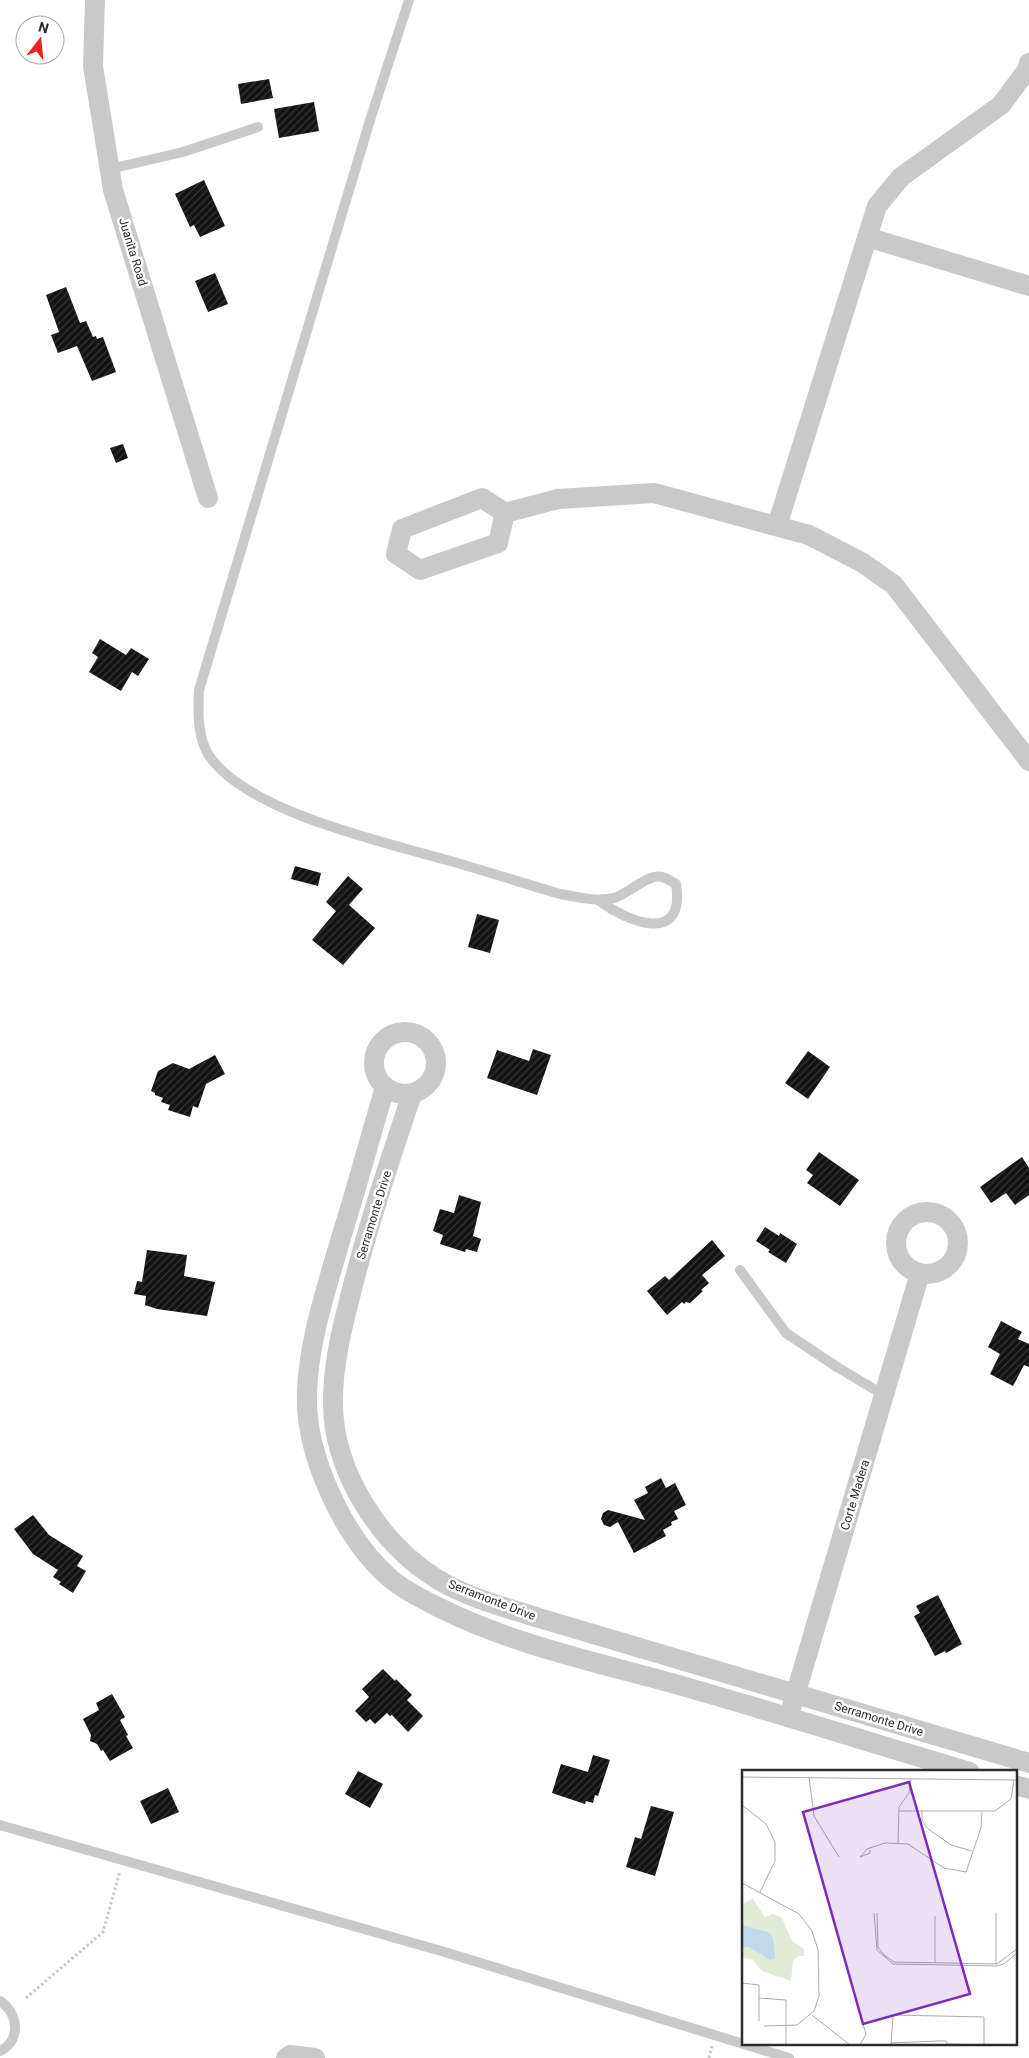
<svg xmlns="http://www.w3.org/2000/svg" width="1029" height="2058" viewBox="0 0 1029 2058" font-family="Roboto,sans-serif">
	<defs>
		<pattern id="building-hatch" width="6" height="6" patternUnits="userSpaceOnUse" patternTransform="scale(1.25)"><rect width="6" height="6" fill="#131313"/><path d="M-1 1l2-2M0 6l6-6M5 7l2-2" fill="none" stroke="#363636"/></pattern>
	</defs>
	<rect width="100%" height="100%" fill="#fff"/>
	<path fill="url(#building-hatch)" d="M269,79l4,19 -32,6 -3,-20z
		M314,102l5,29 -40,7 -5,-29z
		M204,180l21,46 -25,11 -6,-12 -4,2 -15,-33z
		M215,273l13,31 -20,8 -13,-31z
		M66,287l14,36 6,-2 7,16 3,-1 1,3 6,-2 13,35 -24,9 -15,-35 -19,7 -7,-18 8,-3 -13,-37z
		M123,444l5,14 -12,5 -6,-15z
		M100,639l26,16 5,-7 18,11 -11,17 -6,-4 -11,19 -32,-19 9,-15 -6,-4z
		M295,866l26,7 -3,13 -27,-7z
		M348,876l15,13 -14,16 26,23 -32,37 -31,-25 24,-29 -10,-9z
		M477,914l22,6 -9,33 -22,-6z
		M533,1049l18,6 -14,40 -50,-17 10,-28 32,11z
		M808,1051l22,16 -22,32 -23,-16z
		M215,1055l10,19 -19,10 -8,24 -5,-2 -3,11 -22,-7 2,-5 -9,-3 2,-4 -8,-3v-2l-4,-2 7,-20 15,-8 16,6z
		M819,1152l40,28 -19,26 -33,-23 6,-8 -7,-5z
		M1022,1157l7,11v27l-14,10 -9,-12 -15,10 -11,-16z
		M459,1195l22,7 -8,34 8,3 -4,13 -11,-3 -1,3 -25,-8 3,-9 -10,-4 7,-22 14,4z
		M765,1227l14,9 1,-3 17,11 -11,19 -18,-11 2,-2 -14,-9z
		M712,1240l13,16 -23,19 7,8 -8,7 2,1 -13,12 -4,-1 -2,2 -2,-2 -15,13 -20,-24 18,-15 4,4z
		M147,1250l40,5 -3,21 31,6 -8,34 -50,-7 -12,-4 1,-9 -12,-2 3,-13 5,1z
		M1001,1321l21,11 -4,7 11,5v23l-5,-2 -11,21 -23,-12 10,-20 -12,-7z
		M661,1478l5,10 9,-5 11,22 -12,6 4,8 -7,3 1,3 -9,5 3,6 -32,17 -16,-31 -8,5 -6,-2 -3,-6 2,-6 5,-3 37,10 -11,-20 14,-7 -3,-6z
		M33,1515l16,20 34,21 -6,10 9,5 -13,22 -14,-9 2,-2 -8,-5 5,-7 -25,-16 -19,-25z
		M938,1595l24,49 -16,9 -1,-2 -10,5 -21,-40 6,-3 -4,-7z
		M383,1669l12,12 1,-2 16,16 -5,5 16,16 -15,16 -16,-17 -2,1 -3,-3 -12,11 -5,-5 -4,3 -11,-11 14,-14 -7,-8z
		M112,1694l13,23 -5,3 8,15 -2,1 7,12 -23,13 -7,-11 -2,1 -4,-7 -7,-3 1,-6 -8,-16 16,-9 -3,-7z
		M593,1755l17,5 -12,36 -3,-1 -2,8 -7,-2 -1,3 -33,-11 9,-29 27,8z
		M358,1771l25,13 -13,24 -25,-14z
		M168,1788l11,24 -28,12 -11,-23z
		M651,1806l23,6 -19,64 -29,-9 9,-30 6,2z"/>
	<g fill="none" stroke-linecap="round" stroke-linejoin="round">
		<path stroke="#c9c9c9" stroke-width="3" stroke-dasharray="2.5 2.5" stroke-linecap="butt" d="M26,1998l77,-66 17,-61
			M709,2058l3,-12"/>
		<path stroke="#c9c9c9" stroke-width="10" d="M409,0l-38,117 -172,573c-1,21 -2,49 11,67 39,55 173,85 237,103 38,11 76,23 113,34 18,3 36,8 54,4 14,-4 35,-25 48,-21 5,1 10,5 14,7 10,62 -49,38 -78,16
			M110,169l73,-17 75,-25
			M740,1270l46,63 51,34 47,28
			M0,1825l448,128 341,105
			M0,2001c18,12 22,39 0,50"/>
		<path stroke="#c9c9c9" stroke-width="20" d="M95,0l-2,66 20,124 95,308
			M867,237l162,49
			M505,513l-7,30 -78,27 -24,-16 6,-25 80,-31 23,15 53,-14 96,-6 155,42 54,28 31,22 135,176
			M777,526l100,-320 24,-29 100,-72 26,-35 2,-7
			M374 1063a31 31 0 1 1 62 0a31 31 0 1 1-62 0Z
			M385,1087c-15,51 -29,103 -45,154 -14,49 -31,99 -33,150 -3,63 37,148 84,188 14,12 33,21 49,29 80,40 171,57 256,82 91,26 182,55 274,82
			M412,1094c-22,66 -44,131 -61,199 -9,35 -18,71 -18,107 -1,70 46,143 104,179 31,19 68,28 102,39l490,145
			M896 1243a31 31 0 1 1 62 0a31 31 0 1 1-62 0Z
			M792,1706l128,-433
			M1015,1785l14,4
			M286,2058l4,-3 25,3"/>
	</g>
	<g text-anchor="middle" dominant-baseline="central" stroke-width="5" stroke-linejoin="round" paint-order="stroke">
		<g font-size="12" fill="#2c2c2c" stroke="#fff">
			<text transform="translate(133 252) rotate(73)">Juanita Road</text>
			<text transform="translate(374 1215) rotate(-73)">Serramonte Drive</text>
			<text transform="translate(855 1495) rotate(-73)">Corte Madera</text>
			<text transform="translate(492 1600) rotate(21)">Serramonte Drive</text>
			<text transform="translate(879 1719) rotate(17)">Serramonte Drive</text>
		</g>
	</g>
	<g transform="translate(742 1770)">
		<rect width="275" height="275" fill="#fff"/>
		<path d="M11,129l12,18 8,-3 9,4 10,23 12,8v7h-6l-5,5 -2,20 -29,-10 -10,-12 -10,-1v-54z" fill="#e0ebd8"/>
		<path d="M0,155l26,7 5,6 2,20 -5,2 -21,-13h-7z" fill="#c2d9ec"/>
		<path fill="none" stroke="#ababab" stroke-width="1" d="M0,7l275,3M67,7l5,39 25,41M0,35l24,19 9,18v19l-15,31M157,41h96l16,-12 3,-19M180,41v9l5,8 24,17 21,6M156,73l1,-36 10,-14 2,-14M128,80v3l-10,4 7,-8 18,-6 23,1 36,24 22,4 15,-44 1,-16M0,113l57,31 13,17 6,19 1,46 -5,15 -17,14 -33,1M132,143l3,37 16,14 103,2 8,-2 13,-11M135,143l1,34 6,8 10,7 103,2 20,-15M193,193v-47M254,194v-51M0,213l17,2v36M17,228l27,2v45M70,245l38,30M149,273l47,-2h8l2,4M118,275l6,-11 -3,-10M149,275l2,-30 91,2v28l-36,-1"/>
		<path fill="#7b2cbf" fill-opacity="0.15" stroke="#7b2cbf" stroke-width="2.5" d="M167,12l61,212 -107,30 -60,-212z"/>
		<rect width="275" height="275" fill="none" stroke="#2c2c2c" stroke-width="2.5"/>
	</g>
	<g transform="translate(40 40) rotate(16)"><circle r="24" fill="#ffffff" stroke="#ababab"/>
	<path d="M0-4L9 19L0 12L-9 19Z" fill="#ee2222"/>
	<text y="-8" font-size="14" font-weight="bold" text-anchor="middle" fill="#2c2c2c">N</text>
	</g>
</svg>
